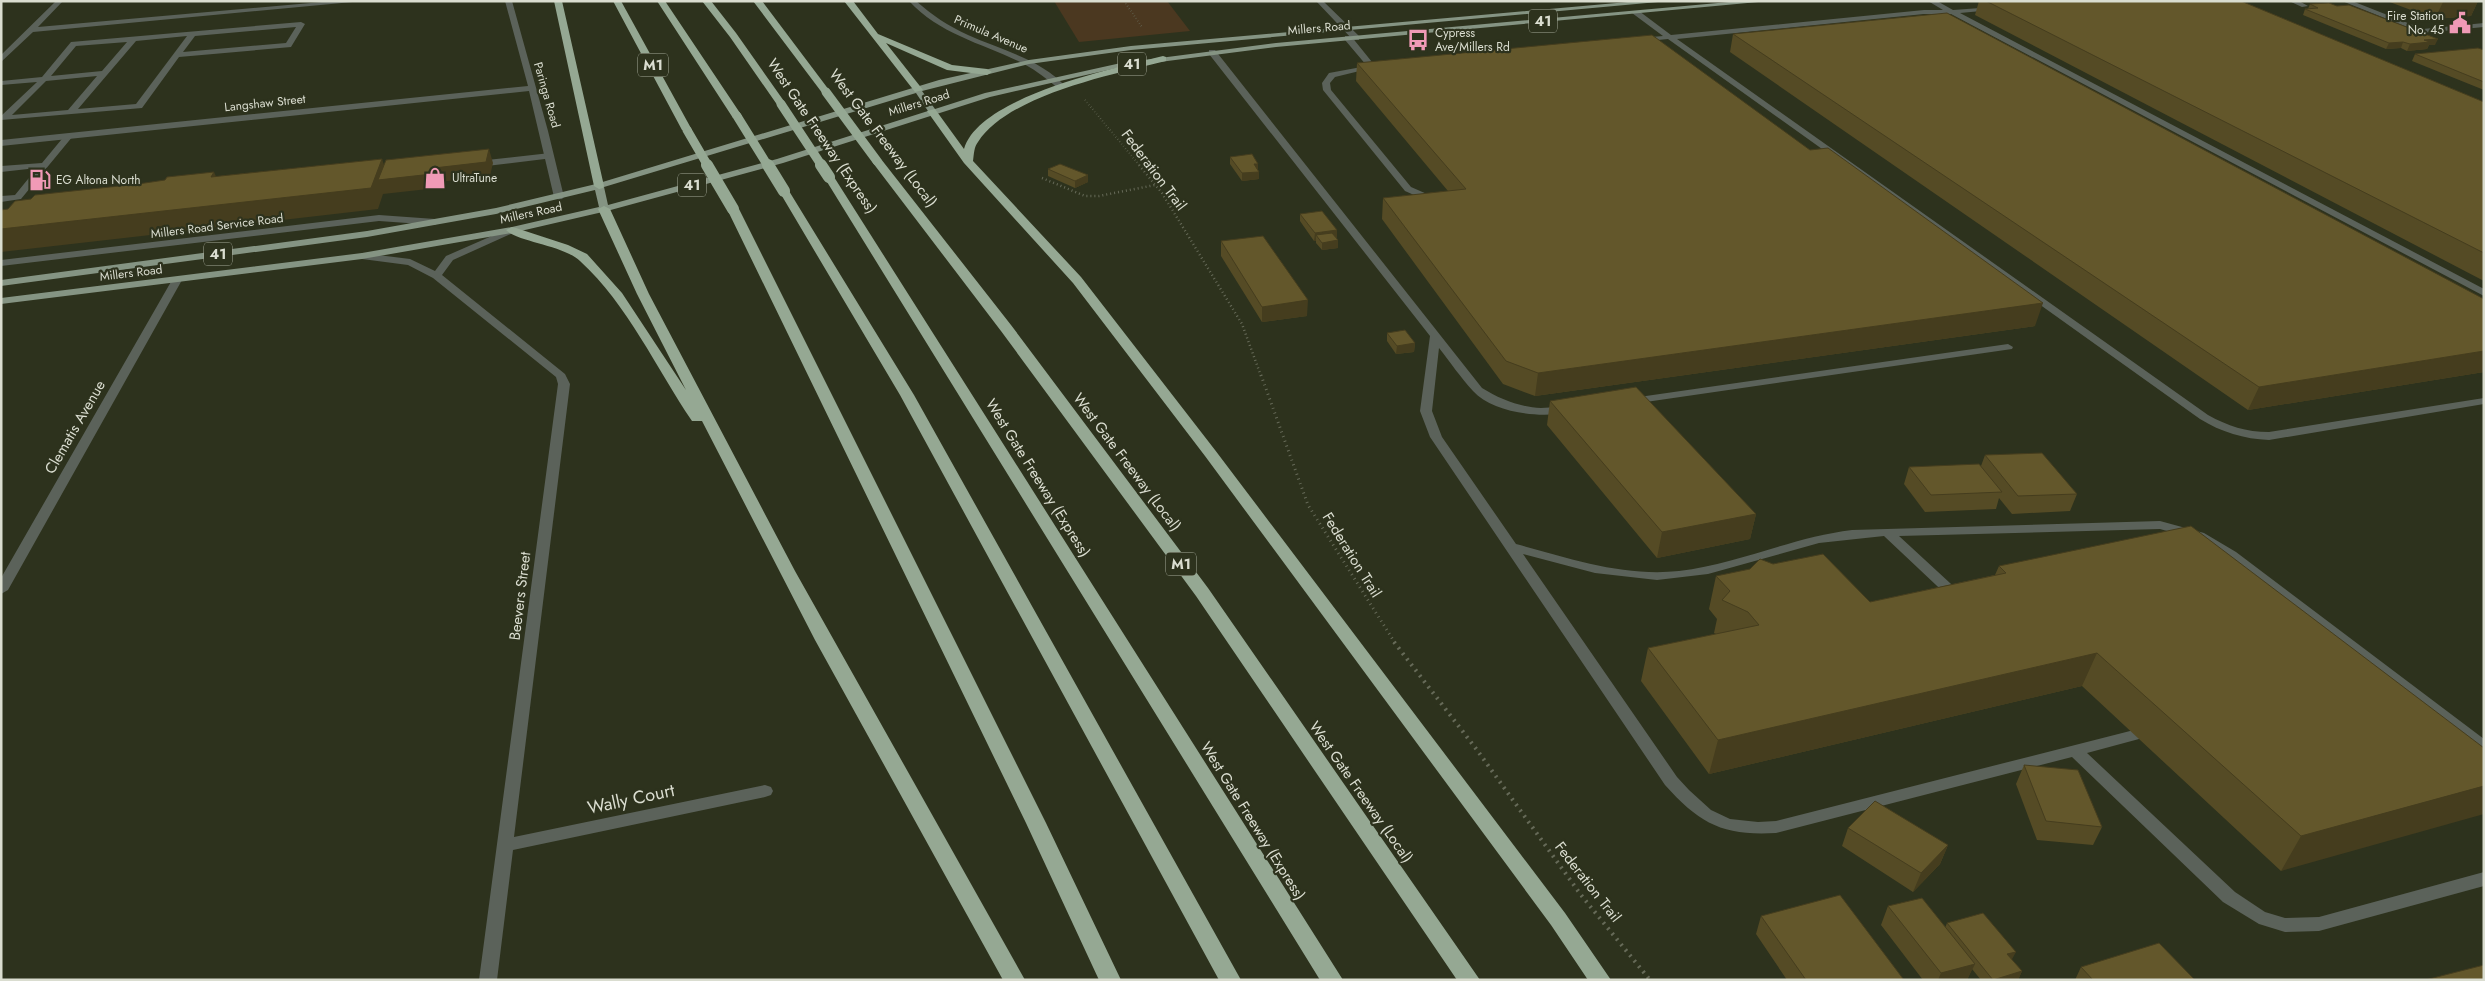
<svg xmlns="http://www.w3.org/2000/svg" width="2485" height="981" viewBox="0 0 2485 981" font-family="Jost,sans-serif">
	<rect width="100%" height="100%" fill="#2d321d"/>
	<path fill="#4b3820" d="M1054,1h113l23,30 -111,11z"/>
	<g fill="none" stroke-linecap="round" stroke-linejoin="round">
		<path stroke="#666a58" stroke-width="2" stroke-dasharray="0.5 2.5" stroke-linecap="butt" d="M1124,1l18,26
			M1085,100l55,66"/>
		<path stroke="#666a58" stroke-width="2.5" stroke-dasharray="1 3" stroke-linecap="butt" d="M1139,165l23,28 80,131 19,52
			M1042,178l43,18h14l56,-11"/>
		<path stroke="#666a58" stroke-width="3" stroke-dasharray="1 4" stroke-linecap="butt" d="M1261,375l47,130 87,138"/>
		<path stroke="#666a58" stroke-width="4" stroke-dasharray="2 5" stroke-linecap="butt" d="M1394,642l83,108 104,145 69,85"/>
		<path fill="#5b625a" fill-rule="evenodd" d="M1928,1h9l16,9 41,-3 2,1 -4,2 -32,3 524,276v7l-533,-282h-27l-247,25 531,376c20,11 38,17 61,17l215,-34v6l-215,36c-25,-1 -48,-8 -69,-21l-532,-380 -31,3 -1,-2 4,-2 23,-2 -31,-23 7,-2 32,24 253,-25h19z
			M2289,1h10l9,5 -6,1z
			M2342,1h10l71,28 61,-6v4l-62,6z
			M301,22l4,2 -14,23 -112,10 -37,51 -141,12v-4l36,-34 -36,3v-4l41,-4 29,-35zM296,27l-10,16 -103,9 12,-16zM187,36l-51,68 -58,5 58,-68zM127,42l-25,29 -51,5 25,-30zM97,76l-29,34 -56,5 34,-34z
			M1345,36h6l25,31 -41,10 -5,6 1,7 80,97 16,7 9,1v4h-13l-18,-8 -82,-101 -1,-7 7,-10 38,-7 -22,-26z
			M1209,50h6l267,338c18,11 37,19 59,20 9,0 23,-4 30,2l-2,2c-27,7 -76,1 -96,-21 -12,-13 -23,-29 -34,-43l-7,63 10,26 74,107c53,14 107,33 163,27 59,-7 114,-34 173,-41l308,-9 44,12 32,19 248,187v14l-5,-2 -252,-193 -32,-19 -35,-10 -261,7 64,59 2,3 -2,3h-10l-69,-65 -65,7 -111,31 -51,6 -62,-7 -72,-19 154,223 12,13 22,20 19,9 28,3 18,-1 358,-91 5,1 3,4 -3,4 -52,14 148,139 30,20 20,6 34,-1 165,-45v14l-165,45 -34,1 -26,-8 -36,-22 -151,-145 -296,76c-53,3 -76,-9 -111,-48l-235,-348 -10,-26 10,-75 -221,-282z
			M66,134l7,2 -52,63 -20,3v-6l14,-1 22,-27 -36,4v-6l41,-3z
			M550,153l3,1v4l-75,9 -4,-3 4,-3z
			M2008,344l5,3 -1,2 -380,55 -6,-3 6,-3z"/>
		<path fill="#5b625a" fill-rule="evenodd" d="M56,1h7l-25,26 295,-26h30l-330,31 -32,30v-7z
			M505,1h7l36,130 16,66 -2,2 -3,1 -5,-3 -25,-106 -528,55v-6l527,-54z
			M909,1h7c16,14 32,25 52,34 33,15 73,24 98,52l-7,2c-11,-9 -22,-18 -35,-25 -39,-20 -84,-29 -115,-63z
			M1316,1h7l36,35v4h-6z
			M379,215l56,4 5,3 -5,3 -56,-4 -378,45v-6z
			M512,227l3,1v4l-62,28 -11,15 123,99 5,10 -56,453 251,-52 6,2 2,4 -2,4 -6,2 -252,53 -16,130h-18l79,-596 -2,-7 -123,-99 -25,-13 -46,-6 -5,-3 5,-3 48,6 25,12 11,-15z
			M177,277l5,3 -174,310 -7,4v-16l171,-298z"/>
		<path fill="#859483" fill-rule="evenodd" d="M1639,1h30l-538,49 -102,14 -107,27 13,18 50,-16 136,-30 155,-20 464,-42h29l-493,46 -155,20 -131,30 -207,66 -176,48 -95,22 -150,26 -361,45v-6l361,-45 150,-26 87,-20 -4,-17 -99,24 -129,23 -366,49v-6l366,-49 129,-23 100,-24 343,-104 90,-20 102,-14zM916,93l12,18 -151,48 -169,46 -4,-18z"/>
		<path fill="#95a893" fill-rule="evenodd" d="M554,1h8l42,185 -1,2 -4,1 -5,-3z
			M613,1h8l71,129 -1,2 -9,-2z
			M657,1h8l77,115 -1,2h-8z
			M702,1h9l25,32 50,71 -2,2h-6l-48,-69z
			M753,1h9l67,89v4h-6z
			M844,1h9l25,33 74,31 35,4 5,3 -5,3 -40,-5 -61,-27 37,47 -8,2z
			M1163,56l3,1v4c-52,13 -158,34 -188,81 -4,5 -4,12 -5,19l108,116 134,173 350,463 46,67h-23l-37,-55 -346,-469 -132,-173 -109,-120 -37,-52 8,-2 29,40c15,-53 152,-81 199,-93z
			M877,158l4,1 130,166 197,263 272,392h-23l-261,-384 -195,-265 -128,-168 -1,-2z
			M829,174l5,3 509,803h-23l-496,-803z
			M784,188l5,3 125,204 327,585h-22l-319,-585 -121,-204z
			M604,206l6,3 39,85 146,277 230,409h-22l-188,-340 -113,-219h-10c-36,-53 -64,-116 -112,-160 -17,-16 -62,-19 -74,-31l6,-3 4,1 52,17 19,9 35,39 64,97 -49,-96 -39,-85z
			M733,206l6,3 307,614 75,157h-22l-73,-157 -299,-614z"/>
		<path stroke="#95a893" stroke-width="9" d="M826,92l51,69
			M781,104l41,62
			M737,116l31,50
			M687,130l21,36"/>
		<path stroke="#95a893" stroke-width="12" d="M707,165l26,44
			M768,165l16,26
			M821,165l8,12"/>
	</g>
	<path fill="#554b25" d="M1979,1h262l243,101v179l-509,-266z
		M2387,1h91l-7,15 -36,3z
		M2310,4l125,41h-6l-2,4 -20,2 -6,-3 -15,1 -83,-34 2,-6h3z
		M1733,34l751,265v73l-236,38 -518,-358z
		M2484,50v40l-72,-29 3,-7z
		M1357,63l678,263 -500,70 -32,-12 -121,-165 1,-21 65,-7 -92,-110z
		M1230,157l28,13 1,2v7l-17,2 -12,-17z
		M1048,169l40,6v7l-13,6 -27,-12z
		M1300,214l37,16v7l-1,1 2,10 -16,2 -6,-7v-2h-2l-14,-20z
		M1221,241l86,75 -45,6 -41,-66z
		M1387,333l28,10 -1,9 -18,2 -9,-13z
		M1550,401l206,113 -6,25 -93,19 -110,-133z
		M1985,455l92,39 -7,17 -58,3 -13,-16 -3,11 -71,3 -21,-28 5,-17 72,-1z
		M1999,566l485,182 -203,123 -199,-185 -373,88 -68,-93 7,-33 68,-14 -2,-1 3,-14 -8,-10 7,-33 154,26 125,-27z
		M2024,765l78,62 -9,18 -56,-5 -21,-56z
		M1848,828l100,17 -8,19 -27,28 -71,-46z
		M1888,906l57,22 2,-5 65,37 10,11 -4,9h-37l-9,-11 -5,11h-44l-42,-55z
		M1761,916l143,64h-117l-31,-46z
		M2081,967l113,12v1h-119z"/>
	<path fill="#453d1e" d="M2454,1h24l-7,15 -36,3 8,-17z
		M2438,39l-3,6h-6l-2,4 -20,2 3,-7 14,-4z
		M2403,42l-2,6 -15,1 3,-6z
		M489,149l4,14 -3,13 -51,6 -2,6 -54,6 -5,15 -377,43v-23l381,-70 7,20 45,-11z
		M1254,164h4v7z
		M214,172l9,20 -12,-15z
		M1259,172v7l-17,2v-8z
		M1088,175v7l-13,6v-7z
		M1337,230v7l-17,3 -4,-5v6h-2l1,-8z
		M1338,240v8l-16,2v-7z
		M1308,300l-1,16 -45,6v-15z
		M2043,303l-8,23 -500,70 3,-23z
		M1415,343l-1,9 -18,2 1,-8z
		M2484,351v21l-236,38 11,-23z
		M1756,514l-6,25 -93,19 5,-26z
		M2097,653l-15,33 -373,88 9,-34z
		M2484,786v28l-203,57 20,-35z
		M1948,845l-8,19 -27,28 8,-19z
		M2016,952l-5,9 -4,-7z
		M1975,964l-8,16h-29l3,-7z
		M2022,971l-4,9h-25z"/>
	<path fill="#63572b" stroke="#453d1e" d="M1986,1h255l243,101v151z
		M2329,3l8,3 12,-1 89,34 -14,1 6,2 -20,2 -7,-2 -14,1 -84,-34 13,-1 -8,-4z
		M1947,13l537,286v52l-225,36 -526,-353z
		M1652,35l158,115 18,-2 215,155 -505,70 -32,-12 -123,-163 83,-9 -109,-126z
		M2478,48l6,2v32l-69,-28z
		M489,149l-3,13 -52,6 -2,6 -54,6 8,-20z
		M1252,154l6,10h-4l5,8 -17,1 -12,-16z
		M382,159l-11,29 -370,41v-19l7,-1 7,-8 16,-2 4,-4 103,-11 27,-4 2,-3 47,-5 -3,5z
		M1060,164l28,11 -13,6 -27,-12z
		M1322,211l15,19 -22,3 -15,-19z
		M1332,233l6,7 -16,3 -6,-8z
		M1263,236l45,64 -46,7 -41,-66z
		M1405,330l10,13 -18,3 -10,-13z
		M1636,387l120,127 -94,18 -112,-131z
		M2042,453l35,41 -59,2 -33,-41z
		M1979,464l23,28 -71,3 -22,-28z
		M2191,526l293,222v38l-183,50 -204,-183 -379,87 -70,-92 111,-23 -11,-13 -26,-12 8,-9 -14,-15 34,-7 10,-10 13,5 50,-10 47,48 136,-29 -7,-7z
		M2024,765l54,5 24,57 -56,-6z
		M1875,801l73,44 -27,28 -73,-45z
		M1840,895l64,85h-98l-45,-64z
		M1922,898l53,66 -34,9 -53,-67z
		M1983,913l33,39 -9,2 15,17 -29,9 -46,-57z
		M2159,943l35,36 -2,1h-99l-12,-13z
		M2484,965v15h-59z"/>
	<defs>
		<g id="civic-bare" transform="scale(1.725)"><path d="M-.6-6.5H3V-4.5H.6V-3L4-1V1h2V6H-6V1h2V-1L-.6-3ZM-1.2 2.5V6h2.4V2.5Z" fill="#f09ab6" stroke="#2d321d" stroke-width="2.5" paint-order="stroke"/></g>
		<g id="bus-bare" transform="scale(1.725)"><path d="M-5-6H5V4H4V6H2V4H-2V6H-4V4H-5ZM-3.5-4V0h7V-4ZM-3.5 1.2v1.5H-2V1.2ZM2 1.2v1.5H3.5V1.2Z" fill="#f09ab6" stroke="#2d321d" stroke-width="2.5" paint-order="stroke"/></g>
		<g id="shop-bare" transform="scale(1.725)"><path d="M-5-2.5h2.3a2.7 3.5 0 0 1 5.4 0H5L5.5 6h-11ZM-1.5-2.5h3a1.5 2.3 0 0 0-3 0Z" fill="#f09ab6" stroke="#2d321d" stroke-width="2.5" paint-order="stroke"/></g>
		<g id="fuel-bare" transform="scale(1.725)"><path d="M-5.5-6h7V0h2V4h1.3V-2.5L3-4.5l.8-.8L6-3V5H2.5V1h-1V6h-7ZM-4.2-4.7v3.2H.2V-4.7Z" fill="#f09ab6" stroke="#2d321d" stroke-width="2.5" paint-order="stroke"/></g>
	</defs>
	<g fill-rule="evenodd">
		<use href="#civic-bare" x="2460" y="23"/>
		<use href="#bus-bare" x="1418" y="40"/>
		<use href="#shop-bare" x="435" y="178"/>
		<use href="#fuel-bare" x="40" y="180"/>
	</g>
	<g text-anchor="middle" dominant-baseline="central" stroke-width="4.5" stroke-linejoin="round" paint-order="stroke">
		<g font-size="12" fill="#daddd0" stroke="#2d321d" text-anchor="start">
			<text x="2444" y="16" text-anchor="end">Fire Station<tspan x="2444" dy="14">No. 45</tspan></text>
			<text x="1435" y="33">Cypress<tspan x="1435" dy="14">Ave/Millers Rd</tspan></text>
			<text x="452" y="178">UltraTune</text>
			<text x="56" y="180">EG Altona North</text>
		</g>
		<g font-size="12" fill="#daddd0" stroke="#2d321d">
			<text transform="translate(1319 28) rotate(-5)">Millers Road</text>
			<text transform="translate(991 34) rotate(23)">Primula Avenue</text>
			<text transform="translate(547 95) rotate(74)">Paringa Road</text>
			<text transform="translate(265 103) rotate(-6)">Langshaw Street</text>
			<text transform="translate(919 103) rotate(-17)">Millers Road</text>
			<text transform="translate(531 213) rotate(-12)">Millers Road</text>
			<text transform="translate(217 226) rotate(-7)">Millers Road Service Road</text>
			<text transform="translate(131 273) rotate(-7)">Millers Road</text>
		</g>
		<g fill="#2d321d" stroke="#a6aa9a" stroke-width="1">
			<rect x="1529" y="9.5" width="28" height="23" rx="4"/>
			<rect x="1118" y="52.5" width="28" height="23" rx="4"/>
			<rect x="638" y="53.5" width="30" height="23" rx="4"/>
			<rect x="678" y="173.5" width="28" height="23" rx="4"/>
			<rect x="204" y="242.5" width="28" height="23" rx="4"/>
			<rect x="1166" y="552.5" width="30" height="23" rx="4"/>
		</g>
		<g font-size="14" font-weight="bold" fill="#daddd0">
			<text x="1543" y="21">41</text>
			<text x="1132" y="64">41</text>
			<text x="653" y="65">M1</text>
			<text x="692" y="185">41</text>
			<text x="218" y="254">41</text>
			<text x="1181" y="564">M1</text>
		</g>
		<g font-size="15" fill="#daddd0" stroke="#2d321d">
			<text transform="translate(822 136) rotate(56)">West Gate Freeway (Express)</text>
			<text transform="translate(883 138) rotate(53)">West Gate Freeway (Local)</text>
			<text transform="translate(1154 170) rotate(53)">Federation Trail</text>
			<text transform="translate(75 427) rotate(-60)">Clematis Avenue</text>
			<text transform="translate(1127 462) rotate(53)">West Gate Freeway (Local)</text>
			<text transform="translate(1038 478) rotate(58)">West Gate Freeway (Express)</text>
			<text transform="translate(1352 555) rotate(58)">Federation Trail</text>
			<text transform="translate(520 596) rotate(-83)">Beevers Street</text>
			<text transform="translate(1361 792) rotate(55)">West Gate Freeway (Local)</text>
			<text transform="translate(1253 821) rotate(58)">West Gate Freeway (Express)</text>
			<text transform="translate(1588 882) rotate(52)">Federation Trail</text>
		</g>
		<g font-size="18" fill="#daddd0" stroke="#2d321d">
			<text transform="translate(631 799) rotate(-12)">Wally Court</text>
		</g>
	</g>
	<rect width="2485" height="981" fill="none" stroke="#daddd0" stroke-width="5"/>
</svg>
